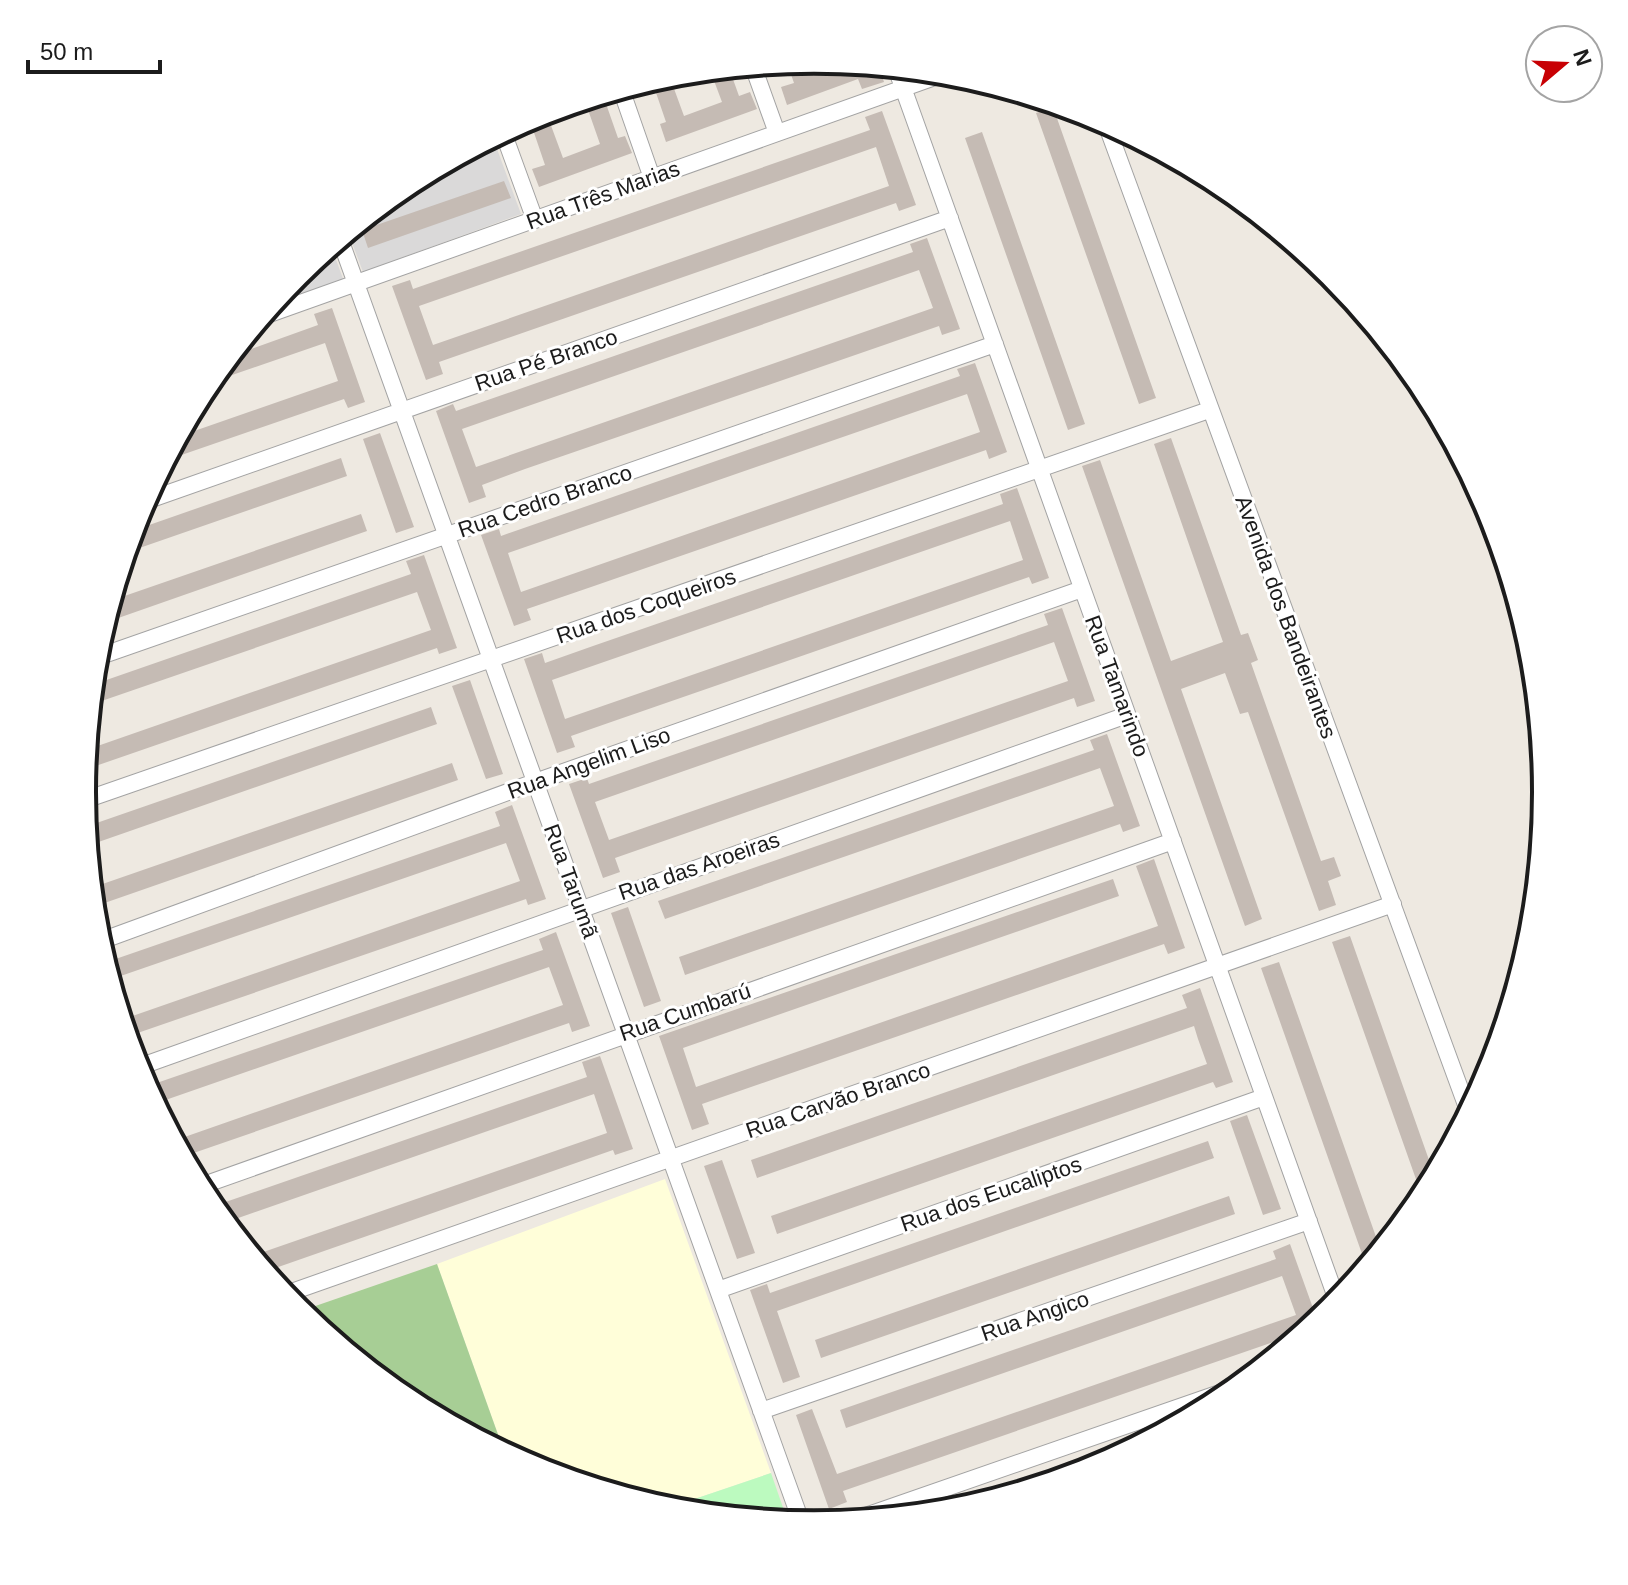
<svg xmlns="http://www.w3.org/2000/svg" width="1628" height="1585" viewBox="0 0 1628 1585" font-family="Helvetica,sans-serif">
	<rect width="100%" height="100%" fill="#eee9e1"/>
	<path fill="#dad9d9" d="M493,138l28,76 -158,58 -15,-40 59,-49z
		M331,246l14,38 -82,31 33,-41z"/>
	<path fill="#fffed9" d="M665,1179l106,294 -106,36 -132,-40 -28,-15 -68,-190z"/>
	<path fill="#a7ce95" d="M437,1264l68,190 -98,-53 -109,-89z"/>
	<path fill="#bcfabf" d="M771,1473l17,49 -123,-13z"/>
	<path fill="#c5bbb4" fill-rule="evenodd" d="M814,60l71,7 -5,3 4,12 -22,7 -4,-10 -71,26 -6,-18 13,-4 -7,-20z
		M729,68l10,28 11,-4 7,17 -91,33 -6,-18 6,-2 -14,-41 17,-6 15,41 38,-14 -12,-32z
		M604,98l14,40 7,-2 7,17 -93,34 -7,-18 13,-4 -16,-47 17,-6 17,46 37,-14 -14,-40z
		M1053,107l103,291 -17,6 -103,-291z
		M882,111l34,94 -17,6 -3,-8 -457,159 4,12 -17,6 -34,-94 18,-6 3,9 457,-159 -5,-13zM876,147l13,39 -456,159 -14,-39z
		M982,132l103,292 -17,6 -103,-292z
		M504,181l7,17 -143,50 -6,-18z
		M927,238l33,91 -18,6 -3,-9 -414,143 -43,16 4,12 -17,6 -33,-92 17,-7 3,7 457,-159 -3,-8zM919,270l14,38 -457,159 -14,-38z
		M332,308l33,94 -17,6 -4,-9 -180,62 13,-24 161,-56 -13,-38 -119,41 23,-27 89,-32 -4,-11z
		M975,363l32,89 -18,7 -3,-9 -392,136 -67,23 4,11 -17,6 -33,-91 18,-6 2,7 416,-145 43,-15 -3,-7zM967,394l13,38 -459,160 -13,-39z
		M380,433l34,94 -18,6 -33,-94z
		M1171,438l70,197 7,-2 10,27 -7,3 70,198 13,-4 7,19 -13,5 8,24 -17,6 -71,-199 -8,2 -15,-41 -44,16 81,230 -17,7 -163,-460 18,-6 71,201 52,-19 -69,-198z
		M341,458l6,18 -222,77 7,-22z
		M1017,488l32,90 -17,6 -3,-7 -415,144 -43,15 4,11 -18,6 -33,-94 18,-6 3,10 48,-17 410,-142 -3,-10zM1010,521l13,39 -458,159 -13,-39z
		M361,514l6,17 -263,92 6,-22z
		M424,555l33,93 -18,6 -2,-6 -353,122 2,-20 345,-120 -14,-38 -327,113 2,-20 319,-111 -5,-13z
		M1062,608l33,93 -18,6 -3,-9 -459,160 5,14 -17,6 -34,-94 18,-6 2,6 459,-159 -4,-11zM1054,642l14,39 -459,159 -14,-38z
		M470,680l33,94 -17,5 -34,-93z
		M431,707l6,17 -350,122 -2,-19z
		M1107,734l33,92 -17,6 -3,-8 -435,151 -6,-18 435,-151 -14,-38 -435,151 -7,-18 436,-151 -4,-10z
		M452,763l6,17 -365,127 -2,-19z
		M512,805l34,94 -18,6 -2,-6 -400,138 -5,-17 399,-139 -14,-38 -397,137 -5,-17 396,-137 -5,-14z
		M1154,859l31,89 -17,6 -4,-10 -462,160 7,20 -17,6 -33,-94 454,-157 6,17 -436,152 13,39 462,-161 -22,-60z
		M628,907l33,94 -17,6 -33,-94z
		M556,932l34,94 -18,6 -3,-9 -387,134 -6,-17 387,-135 -14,-38 -395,137 -9,-17 398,-137 -4,-11z
		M1350,936l85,241 -12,22 -91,-257z
		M1279,962l102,289 -14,17 -106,-300z
		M1200,988l33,94 -17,6 -3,-6 -436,152 -6,-18 436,-152 -9,-25 -4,-13 -437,152 -6,-18 436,-152 -5,-13z
		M600,1056l33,93 -18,6 -2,-5 -349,122 -12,-16 355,-123 -13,-39 -370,129 -13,-16 376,-130 -5,-15z
		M1247,1115l34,94 -18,6 -33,-94z
		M1208,1141l6,17 -437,153 23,66 -17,6 -33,-93 17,-6 3,9z
		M722,1160l33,93 -18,6 -33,-93z
		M1229,1196l6,18 -414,144 -6,-18z
		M1290,1244l28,78 -15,12 -1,-2 -459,159 4,11 -18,7 -33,-94 16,-6 25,65 47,-16 412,-143 -14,-39 -436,152 -6,-18 436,-151 -3,-8z"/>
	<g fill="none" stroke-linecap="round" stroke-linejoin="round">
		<g stroke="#a3a3a3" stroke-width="18">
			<path id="minor" d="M753,66l24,67
				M896,68l442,1235
				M621,89l31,89
				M1105,121l364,992
				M503,132l32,88
				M340,239l462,1285
				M261,317l685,-244
				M143,502l807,-284
				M95,658l900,-314
				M82,801l1127,-391
				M98,942l437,-160 547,-193
				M136,1068l991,-353
				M198,1187l975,-346
				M718,1290l546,-193
				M283,1295l1110,-391
				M761,1411l548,-190
				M851,1521l389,-135"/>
		</g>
		<use href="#minor" stroke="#fff" stroke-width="16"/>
	</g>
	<g text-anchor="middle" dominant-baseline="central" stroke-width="6" stroke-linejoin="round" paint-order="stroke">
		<g font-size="22" fill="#1c1c1c" stroke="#fff">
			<text transform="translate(603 195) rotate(-20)">Rua Três Marias</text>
			<text transform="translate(546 360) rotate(-19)">Rua Pé Branco</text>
			<text transform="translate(545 501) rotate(-19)">Rua Cedro Branco</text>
			<text transform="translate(646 606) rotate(-19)">Rua dos Coqueiros</text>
			<text transform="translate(1286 617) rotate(70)">Avenida dos Bandeirantes</text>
			<text transform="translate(1117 686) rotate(70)">Rua Tamarindo</text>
			<text transform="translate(589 763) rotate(-20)">Rua Angelim Liso</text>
			<text transform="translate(699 866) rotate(-19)">Rua das Aroeiras</text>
			<text transform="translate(571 881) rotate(70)">Rua Tarumã</text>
			<text transform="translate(685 1012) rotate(-19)">Rua Cumbarú</text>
			<text transform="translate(838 1100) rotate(-19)">Rua Carvão Branco</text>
			<text transform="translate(991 1194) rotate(-19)">Rua dos Eucaliptos</text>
			<text transform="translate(1035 1316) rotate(-19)">Rua Angico</text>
		</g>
	</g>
	<path d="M0 0H1628V1585H0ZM96 792a718 718 0 1 1 1436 0a718 718 0 1 1-1436 0Z" fill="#fff" fill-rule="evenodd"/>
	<path fill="none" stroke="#1c1c1c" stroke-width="4" d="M96 792a718 718 0 1 1 1436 0a718 718 0 1 1-1436 0Z"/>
	<g transform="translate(1564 64) rotate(71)"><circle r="38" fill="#ffffff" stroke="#a4a4a4" stroke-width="2"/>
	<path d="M0-6L14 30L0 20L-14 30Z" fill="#c80004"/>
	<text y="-12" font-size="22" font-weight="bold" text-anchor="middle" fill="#1c1c1c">N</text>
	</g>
	<path d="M28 60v12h132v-12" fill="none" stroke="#1c1c1c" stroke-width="4"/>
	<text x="40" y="60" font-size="24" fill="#1c1c1c" stroke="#ffffff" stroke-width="6" paint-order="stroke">50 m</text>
</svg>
